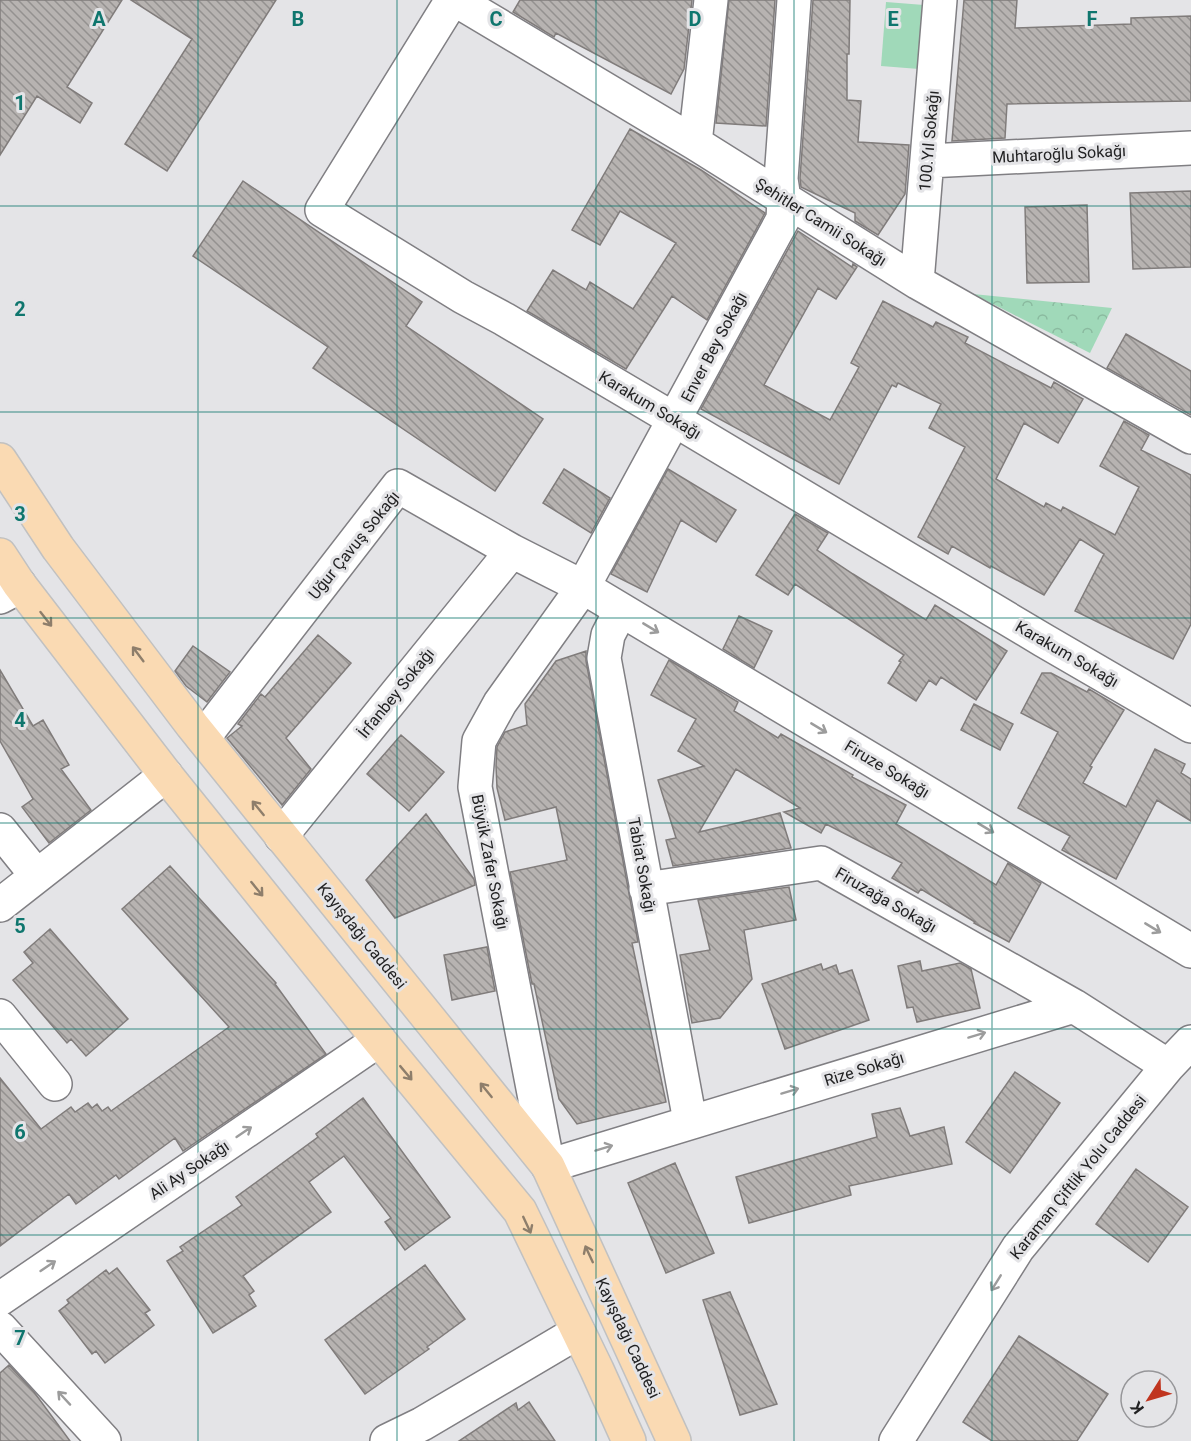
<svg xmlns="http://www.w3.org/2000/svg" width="1191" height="1441" viewBox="0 0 1191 1441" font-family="Roboto,sans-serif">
	<defs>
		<pattern id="forest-crowns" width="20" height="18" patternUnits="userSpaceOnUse" patternTransform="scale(1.5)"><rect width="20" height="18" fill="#a0d9b9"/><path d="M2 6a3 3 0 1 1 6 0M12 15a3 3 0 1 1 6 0" fill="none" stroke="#8aba9f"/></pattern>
		<pattern id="building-back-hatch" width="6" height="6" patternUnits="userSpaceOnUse" patternTransform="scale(1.5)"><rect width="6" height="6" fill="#b7b3b1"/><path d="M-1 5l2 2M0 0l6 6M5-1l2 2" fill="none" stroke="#949190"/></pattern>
	</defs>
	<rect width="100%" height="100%" fill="#e4e4e7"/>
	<path fill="#a0d9b9" d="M886,2l38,3 -5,64 -38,-3z"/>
	<path fill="url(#forest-crowns)" d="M973,294l139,14 -22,45z"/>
	<path fill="url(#building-back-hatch)" stroke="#807c7b" stroke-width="1.5" d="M0,0h122l-55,87 25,16 -12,20 -43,-27 -37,59z
		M131,0h145l-109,171 -42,-27 67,-105z
		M520,0h172l-8,69 -13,25 -115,-61 -2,4 -41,-25z
		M729,0h46l-9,126 -50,-3z
		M813,0h37l-1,54h-2v46l14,1 -3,41 51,3 -4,49 -27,41 -23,-14v-8l-54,-26 -1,-9z
		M964,0h53l-2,28 116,-4v-6l60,-2v85l-184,3 -2,34 -53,3z
		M630,129l71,41 64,43 -58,107 -35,-24 -46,73 -99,-58 26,-41 33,20 4,-8 43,27 43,-66 -56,-32 -20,34 -28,-15z
		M243,181l179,121 -16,24 137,93 -48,72 -182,-123 15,-21 -135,-91z
		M1191,191v76l-58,2 -3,-76z
		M1087,205l2,77 -62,1 -2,-76z
		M798,231l54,36 1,-3 4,3 -21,32 -18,-11 -54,97 66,35 29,-53 -8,-4 32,-62 50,26 3,-5 32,15 -3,6 86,45 3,-6 29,17 -25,44 -34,-20 -28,56 48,28 2,-4 15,8 2,-4 52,28 24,-48 -39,-21 24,-45 25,14 -8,15 50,25v149l-18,35 -98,-48 29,-57 -24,-15 -36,56 -53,-29 -1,2 -38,-22 -4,8 -30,-17 47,-90 -36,-19 12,-24 -43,-21 -2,4 -4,-2 -53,99 -138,-75z
		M1126,334l65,37v44l-84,-47z
		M564,469l46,29 -19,35 -48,-30z
		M668,469l68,41 -20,32 -35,-22 -34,72 -36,-18z
		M795,514l33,19 -11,17 36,24 73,46 9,-15 72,46 -31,49 -35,-23 -5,8 -7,-5 -13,21 -28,-18 13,-21 -2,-1 5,-6 -109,-71 -7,11 -32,-20z
		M739,616l33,15 -18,37 -31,-19z
		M318,635l33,28 -65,75 25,31 -29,36 -55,-67 15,-12 -4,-2 23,-30 4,3z
		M193,646l37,26 -23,30 -21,-16 -11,-15z
		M586,651v10l52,281 -6,1 34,159 -89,22 -18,-25 -25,-115h-2l-22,-112 57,-12 -11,-53 -51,13 -8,-32 -1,-22 1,-19 8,-15 22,-7 -2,-21 31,-43z
		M669,660l69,42 -4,9 44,27 3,-4 72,41 -1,2 54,28 -10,19 100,61 12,-22 33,20 -32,59 -35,-19 1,-1 -54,-33 -3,4 -26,-15 10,-15 -76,-39 -5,9 -37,-21 16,-4 -64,-39 -37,63 81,-19 11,35 -118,18 -7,-26 10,-2 -18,-58 46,-14 -26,-15 18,-32 -45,-24z
		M0,670l33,56 10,-6 26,45 -8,4 30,41 -42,33 -27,-36 11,-8 -33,-58z
		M1042,673h9l36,19 2,-3 35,21 -34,56 2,1 -9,16 43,24 29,-58 30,15 -4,9 10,6v42l-34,-21 -41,79 -54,-29 8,-14 -52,-28 40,-76 -37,-19z
		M974,704l39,20 -13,26 -39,-20z
		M401,735l43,37 -35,39 -42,-37z
		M426,814l48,65 1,6 -80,33 -29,-38z
		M170,866l106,117 -1,1 51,70 -143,97 -8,-13 -56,41 -3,-4 -40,29 -7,-10 -69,52v-168l41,51 30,-22 4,5 13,-9 4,5 5,-4 5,7 6,-4 3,4 118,-84 -107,-118z
		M789,887l7,33 -52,10 8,49 -32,39 -28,5 -12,-68 30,-5 -12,-50z
		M50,929l78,90 -42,37 -15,-17 -4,4 -54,-63 20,-17 -9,-11z
		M487,947l8,44 -43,9 -8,-45z
		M920,961l2,10 38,-8 11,6 9,39 -63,14 -4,-15 -6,1 -9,-42z
		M821,964l2,6 13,-5 3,9 13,-4 17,50 -84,29 -23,-65z
		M1015,1072l45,31 -50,70 -44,-31z
		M363,1098l87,119 -45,33 -20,-28 6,-4 -47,-62 -35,26 22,30 -88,64 11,15 -5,4 7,11 -43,27 -46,-72 16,-10 -3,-4 62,-42 -6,-8 82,-60 -2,-3z
		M900,1108l10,28 34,-9 8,37 -103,22 2,9 -102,28 -13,-46 141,-40 -5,-23z
		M675,1163l39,90 -48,20 -38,-90z
		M1136,1169l52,38 -40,55 -52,-38z
		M425,1265l40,54 -38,28 2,2 -64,45 -40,-54z
		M117,1268l33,42 -5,3 9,12 -49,38 -9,-12 -4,3 -33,-43 10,-8 -2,-3 39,-30 3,4z
		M730,1292l47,112 -37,11 -37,-115z
		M1019,1336l89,58 -31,47h-85l-29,-19z
		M9,1365l25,27 36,49h-70v-68z
		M529,1402l26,39h-96l57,-38 2,7z"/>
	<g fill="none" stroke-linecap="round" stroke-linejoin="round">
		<g stroke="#807f83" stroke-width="36">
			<path id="minor" d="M452,0l-130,210 141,87 41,22 171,101 368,220 148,86
				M456,0l239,143 222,139 274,155
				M794,0l-13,179 3,20 -1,20 -200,368 -83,116 -21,38 -4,46 73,379 526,-160 94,60
				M695,143l16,-143
				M928,161l263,-13
				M917,282l23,-282
				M0,597l17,-9 2,-4
				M621,610l-13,25 -4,23 86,463
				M203,738l195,-252 114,65 71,36 608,364
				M0,830l37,46
				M281,836l231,-285
				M646,889l175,-26 253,143
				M0,905l166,-130
				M0,1016l55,68
				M0,1299l379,-259
				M0,1328l104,113
				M387,1441l35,-17 156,-92
				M896,1441l122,-193 150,-182 23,-24"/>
		</g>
		<g stroke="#c1c1c1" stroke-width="36">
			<path id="major" d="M0,460l58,88 134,177 356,441 126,275
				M0,555l19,29 147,191 213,265 141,171 77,159 32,71"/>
		</g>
		<use href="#minor" stroke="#fff" stroke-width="33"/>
		<use href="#major" stroke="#fadab3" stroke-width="33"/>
	</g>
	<defs><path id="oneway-shaft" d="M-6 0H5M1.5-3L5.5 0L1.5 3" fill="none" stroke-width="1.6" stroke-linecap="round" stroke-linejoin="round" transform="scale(1.5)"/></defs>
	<g stroke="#8e7e6b">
		<use href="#oneway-shaft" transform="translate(46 619) rotate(52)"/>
		<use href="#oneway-shaft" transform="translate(138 654) rotate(-127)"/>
		<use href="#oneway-shaft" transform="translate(258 808) rotate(-129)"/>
		<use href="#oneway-shaft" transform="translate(257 889) rotate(51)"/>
		<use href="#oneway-shaft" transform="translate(406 1073) rotate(50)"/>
		<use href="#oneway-shaft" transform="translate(486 1090) rotate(-129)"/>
		<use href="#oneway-shaft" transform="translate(527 1225) rotate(65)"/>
		<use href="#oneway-shaft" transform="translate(589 1254) rotate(-115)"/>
	</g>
	<g stroke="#9c9c9c">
		<use href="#oneway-shaft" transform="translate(651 628) rotate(31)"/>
		<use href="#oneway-shaft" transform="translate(819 728) rotate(31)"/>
		<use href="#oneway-shaft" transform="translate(986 828) rotate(31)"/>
		<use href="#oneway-shaft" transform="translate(1153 928) rotate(31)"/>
		<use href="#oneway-shaft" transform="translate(977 1035) rotate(-17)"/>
		<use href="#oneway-shaft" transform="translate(790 1091) rotate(-17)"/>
		<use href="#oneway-shaft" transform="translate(244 1132) rotate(-34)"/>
		<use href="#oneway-shaft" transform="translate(604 1148) rotate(-17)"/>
		<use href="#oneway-shaft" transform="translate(48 1266) rotate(-34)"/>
		<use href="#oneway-shaft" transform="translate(996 1283) rotate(122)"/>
		<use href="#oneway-shaft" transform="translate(64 1398) rotate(-133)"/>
	</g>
	<path fill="none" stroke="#0f766e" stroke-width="1.5" stroke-opacity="0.55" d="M198,0v1441M397,0v1441M596,0v1441M794,0v1441M992,0v1441M0,206h1191M0,412h1191M0,618h1191M0,823h1191M0,1029h1191M0,1235h1191"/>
	<g text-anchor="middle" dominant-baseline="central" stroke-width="6" stroke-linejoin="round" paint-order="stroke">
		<g font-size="16" fill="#222223" stroke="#e4e4e7">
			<text transform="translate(929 141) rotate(-85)">100.Yıl Sokağı</text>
			<text transform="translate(1059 154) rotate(-3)">Muhtaroğlu Sokağı</text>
			<text transform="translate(821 222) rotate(32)">Şehitler Camii Sokağı</text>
			<text transform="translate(714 347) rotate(-62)">Enver Bey Sokağı</text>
			<text transform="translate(650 405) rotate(31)">Karakum Sokağı</text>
			<text transform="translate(354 545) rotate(-51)">Uğur Çavuş Sokağı</text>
			<text transform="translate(1067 654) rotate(30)">Karakum Sokağı</text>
			<text transform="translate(396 693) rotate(-51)">İrfanbey Sokağı</text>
			<text transform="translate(887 769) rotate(31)">Firuze Sokağı</text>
			<text transform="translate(490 862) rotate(79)">Büyük Zafer Sokağı</text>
			<text transform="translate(642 865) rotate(80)">Tabiat Sokağı</text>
			<text transform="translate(886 900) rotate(30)">Firuzağa Sokağı</text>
			<text transform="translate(362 936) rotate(51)">Kayışdağı Caddesi</text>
			<text transform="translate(864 1069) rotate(-17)">Rize Sokağı</text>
			<text transform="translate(189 1170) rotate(-34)">Ali Ay Sokağı</text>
			<text transform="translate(1078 1177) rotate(-51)">Karaman Çiftlik Yolu Caddesi</text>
			<text transform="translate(628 1338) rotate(65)">Kayışdağı Caddesi</text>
		</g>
	</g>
	<g font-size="20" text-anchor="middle" font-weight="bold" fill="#0f766e" stroke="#e4e4e7" stroke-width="6" stroke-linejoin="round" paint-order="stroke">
		<text x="99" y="26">A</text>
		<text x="298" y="26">B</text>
		<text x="496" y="26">C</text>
		<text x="695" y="26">D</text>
		<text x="893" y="26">E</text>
		<text x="1092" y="26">F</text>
		<text x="20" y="110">1</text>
		<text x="20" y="316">2</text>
		<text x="20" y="521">3</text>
		<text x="20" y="727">4</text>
		<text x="20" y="933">5</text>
		<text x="20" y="1139">6</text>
		<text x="20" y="1345">7</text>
	</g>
	<g transform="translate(1149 1399) rotate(233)"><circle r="28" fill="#e4e4e7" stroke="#969699" stroke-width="1.5"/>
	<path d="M0-4.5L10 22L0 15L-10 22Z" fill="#c0351f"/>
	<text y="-9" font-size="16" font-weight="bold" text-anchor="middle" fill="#222223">K</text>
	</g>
</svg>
